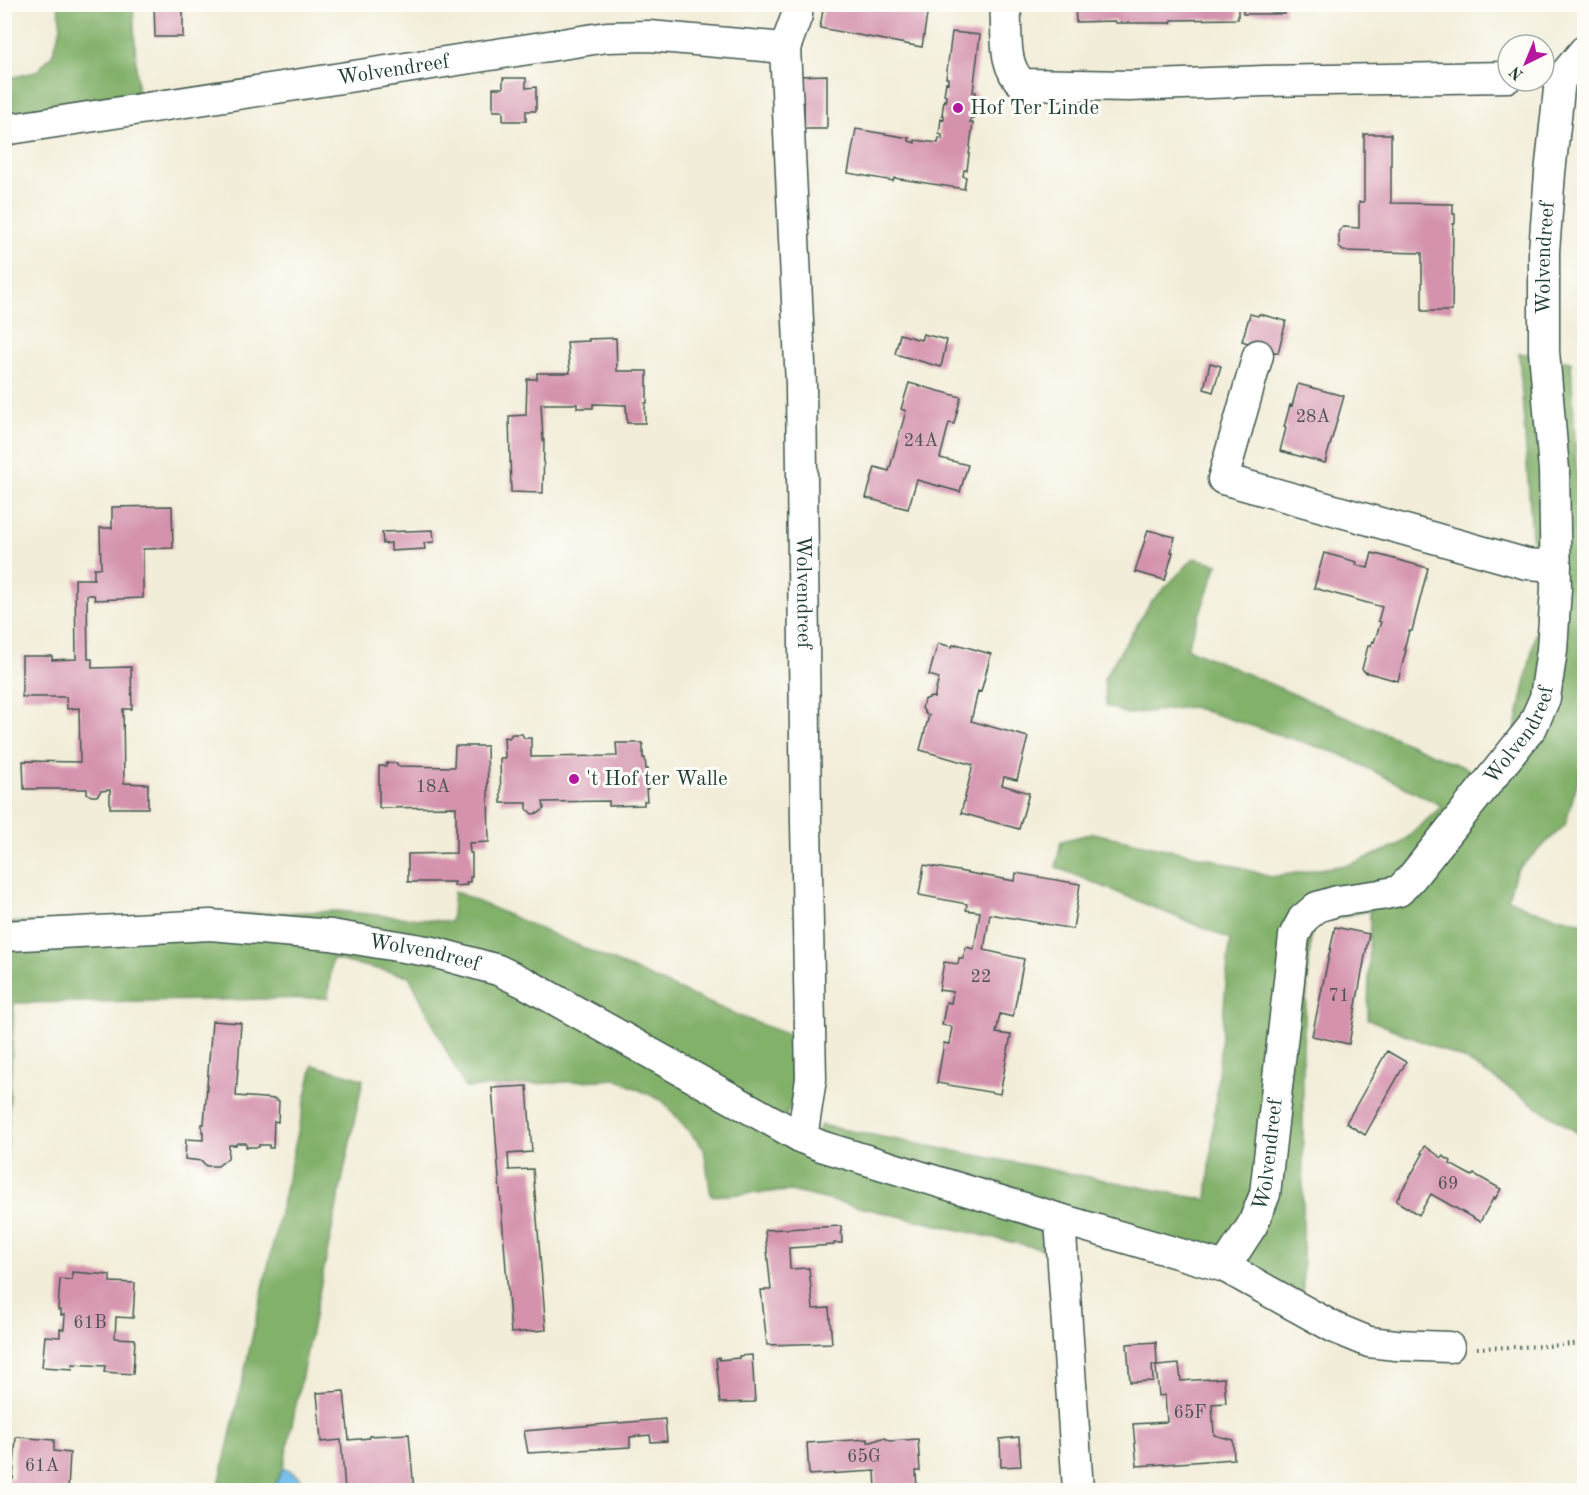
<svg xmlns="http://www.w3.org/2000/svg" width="1589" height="1495" viewBox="0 0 1589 1495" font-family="'Old Standard TT',serif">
	<rect width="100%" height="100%" fill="#fdfcf7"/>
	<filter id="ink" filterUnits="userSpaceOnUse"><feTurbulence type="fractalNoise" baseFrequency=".0167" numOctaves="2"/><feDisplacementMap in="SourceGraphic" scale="12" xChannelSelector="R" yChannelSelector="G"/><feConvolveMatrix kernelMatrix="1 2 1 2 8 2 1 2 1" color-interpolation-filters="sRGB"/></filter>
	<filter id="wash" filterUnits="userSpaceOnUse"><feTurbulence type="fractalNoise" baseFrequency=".008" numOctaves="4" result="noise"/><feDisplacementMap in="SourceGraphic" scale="24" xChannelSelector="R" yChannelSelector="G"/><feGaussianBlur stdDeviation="1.35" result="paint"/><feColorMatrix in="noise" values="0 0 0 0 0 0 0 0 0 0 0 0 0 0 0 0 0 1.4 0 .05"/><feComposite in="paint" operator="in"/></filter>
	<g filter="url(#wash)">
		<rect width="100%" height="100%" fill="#f2edd8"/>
		<path fill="#82b16b" stroke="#507750" stroke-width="1.5" d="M58,5h75l5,97 -133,16 -1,-39 32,-7 16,-17 9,-28z
			M1519,353l52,8 13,256v112l-2,38 -17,58 -49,46 -8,28 24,11 52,13v214l-118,-77 -98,-41 2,-109 -55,13 -4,9 -8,113v248l-266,-93 5,49 -252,-58 -79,5 -7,-47 -41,-48 -47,-22 -151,9 -56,-112 -77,-17 -4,39 -314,5 -9,198v-278l332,-12 114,11 3,-31 285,125 58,22 -5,67 -18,31 30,17 17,-28 386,75 23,-261 -174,-72 5,-26 32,-8 119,26 59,18 80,-13 48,-19 43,-39 -102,-52 -148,-47 -65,7 -21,-8 -2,-28 47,-76 43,-44 24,6 -31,84 297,128 30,-39 24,-116z
			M313,1065l50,14 -80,389 -10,22h-58l4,-5z"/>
		<path fill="#72beeb" stroke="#487e90" stroke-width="1.5" d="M283,1468c11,5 20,10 23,22h-33z"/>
		<g id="blocks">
			<path fill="#d492ad" d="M154,4h29v33h-28z
				M824,4h81l23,4 -6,39 -102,-19z
				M1243,4h42v10h-42z
				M1075,5h163v14l-66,1 -1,3h-55l-1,-2 -39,1z
				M952,32l28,3 -7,57h3l-3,26 -2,-1 -1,6h3l-6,47h-3l-1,6 3,1 -2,12 -70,-11 -1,3 -45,-8 8,-44 53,9v3l6,2v-3l23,3 1,-5 3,1v-4l-3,-1 2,-15 3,1v-5h-2l2,-15 2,1v-5l-2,-1 2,-13 2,1v-5h-2z
				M827,75v54h-23v-24h-6v-29z
				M503,78h23v10l10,-1v24h-10v10h-23v-10h-10v-23h10z
				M1364,134h27v69l62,1v10h2v9l-2,1 -1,87h-30v-58l-79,-2 -4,-4v-16l4,-4 16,1v-26h5z
				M1250,314l8,2 1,-2 27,7 -8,32 -36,-12z
				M900,334l21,6 2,-6 24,6 -6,27 -46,-13z
				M616,338l1,33h30v32h-2v20h-18l-1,-18 -33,-1v4h-16v-4h-36l2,36h1l-1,53 -32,-1 -2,-76 17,-1 1,-36h10v-6h33l-3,-31 22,-1 -1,-2z
				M1210,363l11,3 -8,26 -9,-3z
				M909,383l52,14 -7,27 -5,-1 -9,35 28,7 -8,27 -43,-12 -9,29 -42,-11 9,-31 14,4 17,-60 -5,-2z
				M1298,384l46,12 -19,67 -45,-12 6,-23 -2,-1 6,-22 2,1z
				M172,506l1,42 -30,1v49l-48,2 -1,-5h-7l1,64h4v9l39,-1 1,42h-9l1,74 24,1v24h-38v-18l-9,1 -4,5h-6l-4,-3v-4h-63l-1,-28 57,1 -1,-54 -12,1 -1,-12h-44v-41h30v4l24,-1 -1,-80h19v-11h7l-1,-40h12v-21z
				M433,530l1,12 -10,1 1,6 -34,2v-8l-8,1 -1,-12z
				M1148,530l27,7 -4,15h2l-8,28 -30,-8z
				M1324,553l33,9 -1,3 12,3 4,-15 56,15 -16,63h-3l-5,18 2,1 -8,31 -33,-9 -3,-3 6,-23h3l1,-5 2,1 7,-20 -3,-1 4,-14 -68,-19z
				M938,643l14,4 1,-2 3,1v-2l35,10 -10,38 -3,-1 -7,30 57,16 -11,43 -13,-3 -2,8 27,8 -10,36 -58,-16 12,-48 -53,-15 9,-35 -3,-1 -4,-6 2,-8 7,-3 3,1 5,-20 -10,-3z
				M512,734h10l2,4h7v19l86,-1 -1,-13h27v15h2l1,11h2v20h-2l1,12h-3v4l-35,1v-5l-66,1 1,7 -5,4 -7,1 -5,-5v-6h-26l-1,-45h5l-1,-21 5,1z
				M455,746h32l2,96 -20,1 1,10h2v24h-2v5h-4l1,3 -13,1 1,-4h-47v-28l48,-1v-46l-77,1v-42h7l1,-3h10l1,3 56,1z
				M924,865l91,16 1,-8 64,11 -7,45 -83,-15 -6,36 40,9 -11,58 -13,-3 -4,19 15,2 -11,59 -63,-11 7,-40 5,1 3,-17 -10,-2 4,-23 5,1 2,-11 -14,-2 5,-28 14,2 1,-6 4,1 3,-12 8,2 6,-37 -14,-2 1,-6 -48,-9z
				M1335,927l34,7 -20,110 -37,-8z
				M212,1021l29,2 -5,73 40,3v2h3l-1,21 -4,-1 -1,27h-4v-3h-10v2h-13v-4h-9l-1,2h-7l-1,13 -10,8h-12l-4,-5 -17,-2 1,-20 17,1v-8h-1v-8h2z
				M1387,1051l19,11 -41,73 -19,-12z
				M527,1086l5,66 -24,2 1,16 24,-1 13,161 -35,3 -19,-245z
				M1425,1146l17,12 1,-2 8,5 -1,3 22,12 2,-2 27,15 -6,10 -1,-2 -14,25 -49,-28 -12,21 -23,-14 27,-47 -2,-1z
				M841,1226l1,17h-8v2l-45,3 1,21 19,-1 4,41 16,-1 3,35 -65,2 -6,-55h10l-6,-60z
				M72,1272l38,3v7l25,1 -2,35 -17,-1 -1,21 20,1 -2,35 -29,-2 1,-6 -33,-2 1,5 -31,-2 3,-31 15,1v-8h4l1,-14h-4v-5h-3l2,-31 12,1z
				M1156,1342l1,23h-5l1,16 -23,1 -3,-38z
				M752,1355l3,47 -35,1 -4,-45 3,-1v3l20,-2v-2z
				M1179,1364l2,17 43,-3 2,25 -14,1 2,31 19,5 1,19 -97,7 -4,-42 34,-2 -2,-27 -6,1 -3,-30z
				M344,1391l5,49 20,-2v-2l40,-2 5,56h-55v-1l-14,1 -4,-50 -20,2 -4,-49z
				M665,1419l2,22 -16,1 -1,-7 -20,2v10l-102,6 -4,-22z
				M16,1437l38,3v11l16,2 -2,37h-60v-12l5,1z
				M1019,1437l2,29 -20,1 -1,-28z
				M882,1438h3l5,3 28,-2 2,32h-4l1,19h-41l-1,-19 -66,4 -2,-32 61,-4v3h4z"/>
		</g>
	</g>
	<g filter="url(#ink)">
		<use href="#blocks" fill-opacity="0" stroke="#3f574d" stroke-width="1.5"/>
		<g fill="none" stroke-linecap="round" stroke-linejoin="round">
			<g stroke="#3f574d" stroke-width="33">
				<g id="minor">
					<path id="s1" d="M798,4l-1,11 -12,33 16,337 5,438 5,256 -9,59"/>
					<path d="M1005,4c3,27 -4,62 18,80l106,2 135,-5 244,-4"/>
					<path id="s2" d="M4,130l603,-93 42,-1 136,12"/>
					<path d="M1258,355l-35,124 304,85 29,2"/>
					<path id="s3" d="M4,936l206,-11 121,10 102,17 65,18 29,14 275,154 19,8 239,73 165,48 110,61 34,14 27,3 53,2"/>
					<path d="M1060,1219l18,271"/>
					<path id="s4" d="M1225,1267l28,-43 12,-30 29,-258 9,-17 14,-12 20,-6 43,-6 19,-4 14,-15 119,-149 13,-29 7,-48 4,-62 -2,-118 -10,-119v-100l6,-78 10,-93 24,-29"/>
				</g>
			</g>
			<path stroke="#3f574d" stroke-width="4" stroke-dasharray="1.5 4.5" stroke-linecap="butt" d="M1477,1348l71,-2 36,-3"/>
			<use href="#minor" stroke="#fff" stroke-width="30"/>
		</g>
	</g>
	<g fill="#b5179e" stroke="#fdfcf7" stroke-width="2">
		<circle cx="958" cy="108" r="6"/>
		<circle cx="574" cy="779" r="6"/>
	</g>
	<g text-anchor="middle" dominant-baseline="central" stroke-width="6" stroke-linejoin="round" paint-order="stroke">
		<g font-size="18" fill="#4c5252">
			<text x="1313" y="417">28A</text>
			<text x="921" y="441">24A</text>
			<text x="433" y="787">18A</text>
			<text x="981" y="977">22</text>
			<text x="1339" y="996">71</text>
			<text x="1448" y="1184">69</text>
			<text x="90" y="1323">61B</text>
			<text x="1190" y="1413">65F</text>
			<text x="864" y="1457">65G</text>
			<text x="42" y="1466">61A</text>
		</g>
		<g font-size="21" fill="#1f3d34" stroke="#fdfcf7">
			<text stroke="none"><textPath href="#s2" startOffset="394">Wolvendreef</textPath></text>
			<text stroke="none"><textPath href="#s4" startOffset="1149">Wolvendreef</textPath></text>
			<text stroke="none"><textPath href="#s1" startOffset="591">Wolvendreef</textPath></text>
			<text stroke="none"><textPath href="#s4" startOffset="663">Wolvendreef</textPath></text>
			<text stroke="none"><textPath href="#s3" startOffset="423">Wolvendreef</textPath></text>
			<text stroke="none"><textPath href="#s4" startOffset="123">Wolvendreef</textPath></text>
		</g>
		<g font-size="21" fill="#1f3d34" stroke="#fdfcf7" text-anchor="start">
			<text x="970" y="108">Hof Ter Linde</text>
			<text x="586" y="779">'t Hof ter Walle</text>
		</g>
	</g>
	<rect width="1589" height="1495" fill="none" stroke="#fdfcf7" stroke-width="24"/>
	<g transform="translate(1526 63) rotate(223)"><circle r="28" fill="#fdfcf7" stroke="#a4b0a9" stroke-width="1.5"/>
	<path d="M0-4.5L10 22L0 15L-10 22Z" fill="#b5179e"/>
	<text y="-9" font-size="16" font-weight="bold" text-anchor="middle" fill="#1f3d34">N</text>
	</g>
</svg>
